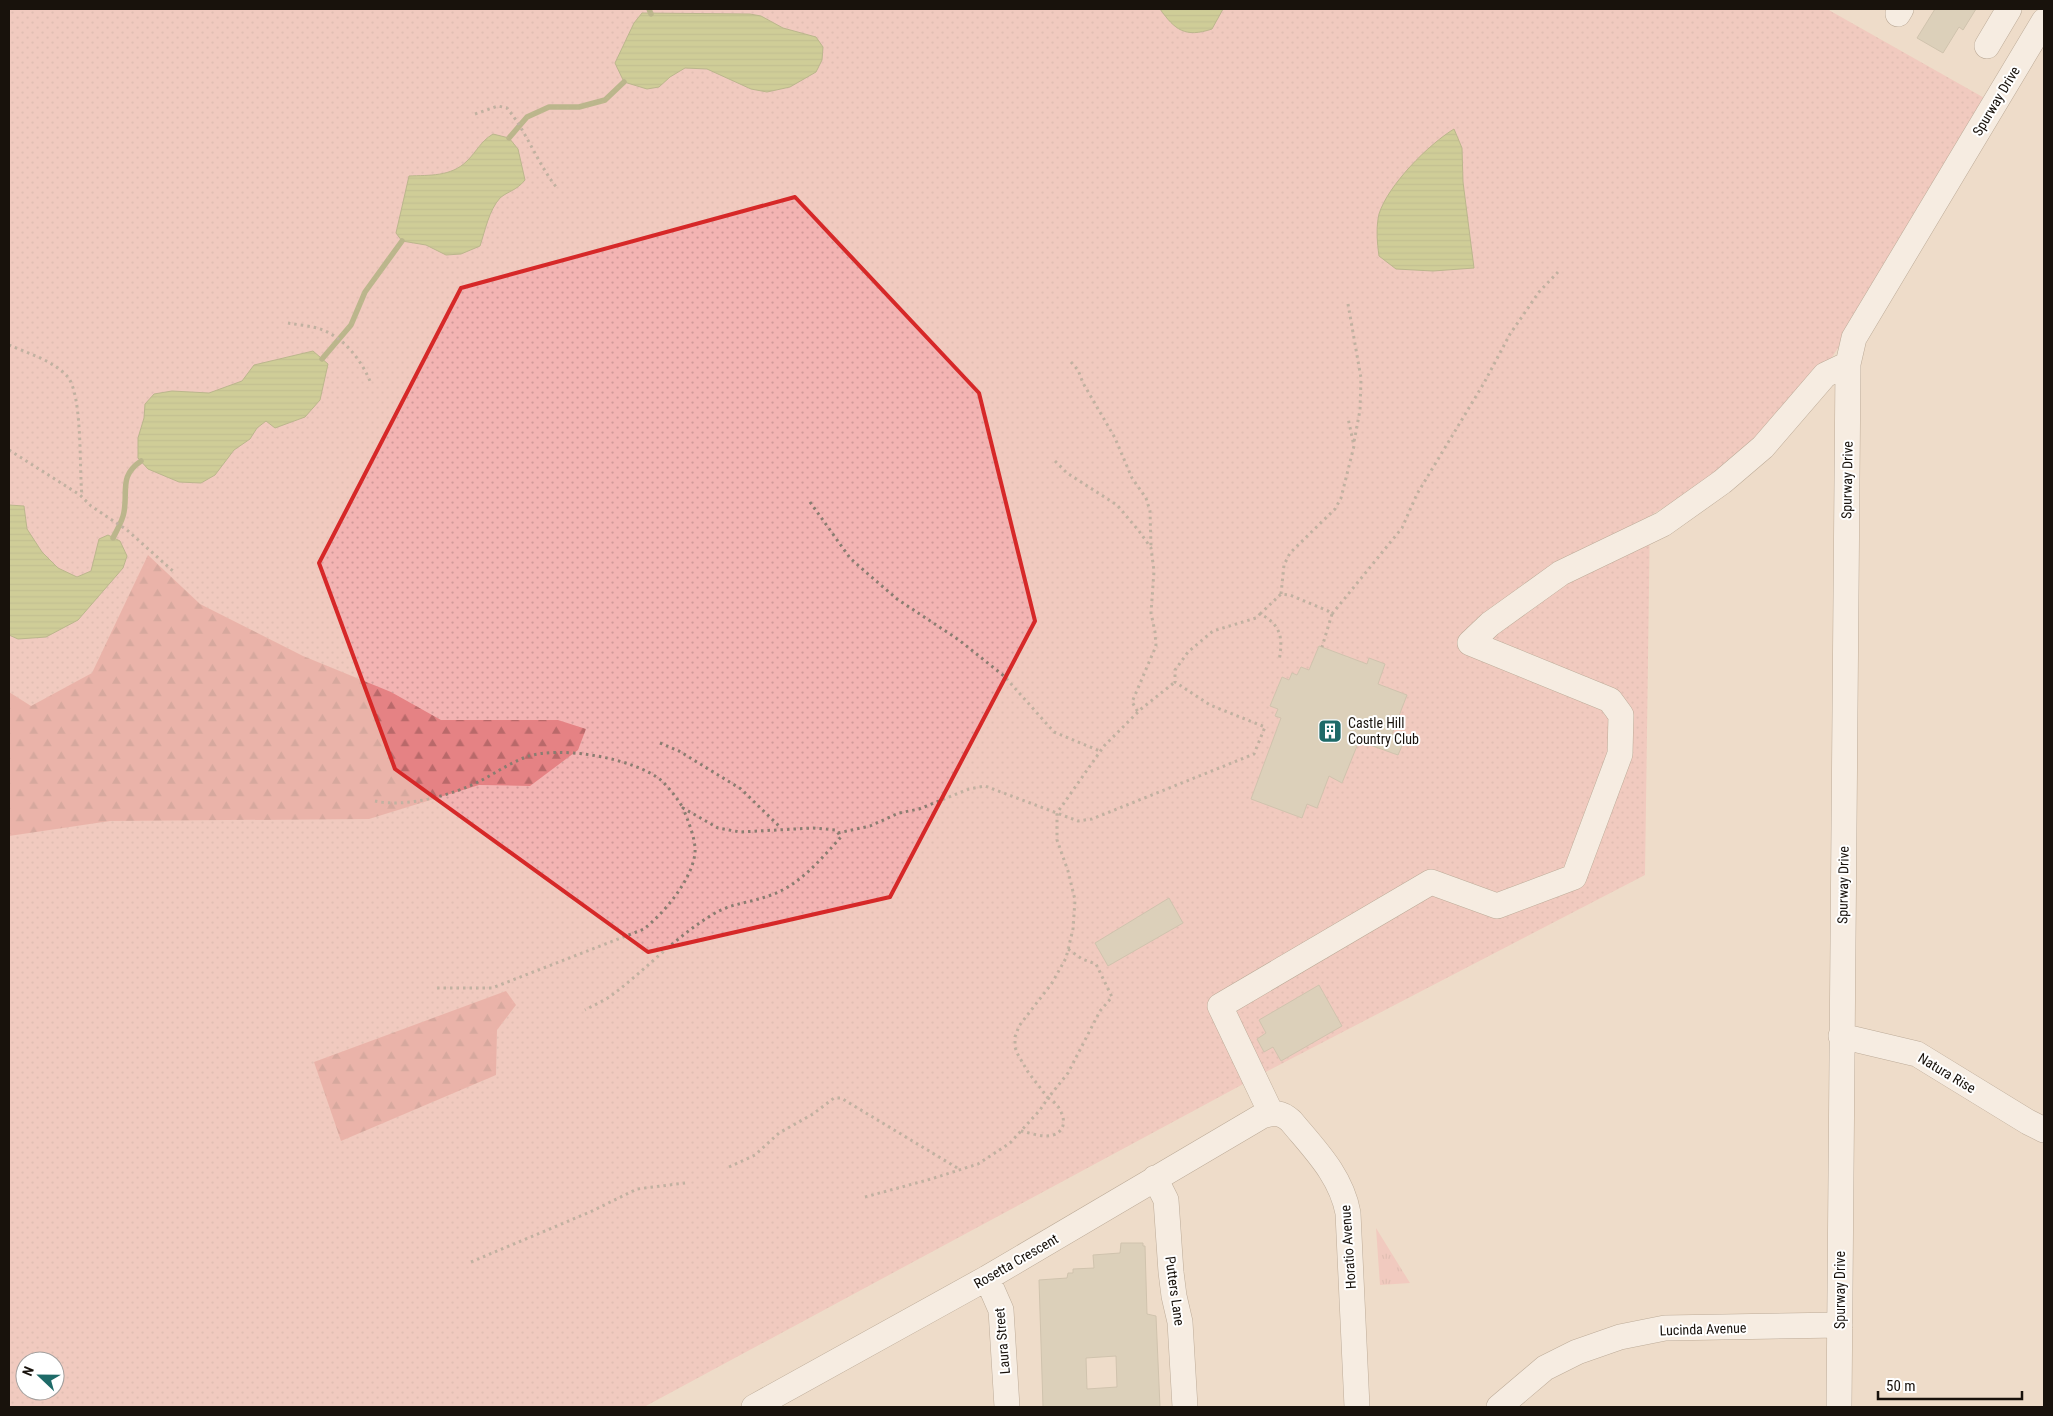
<svg xmlns="http://www.w3.org/2000/svg" width="2053" height="1416" viewBox="0 0 2053 1416" font-family="'Roboto Condensed',sans-serif">
	<defs>
		<pattern id="grass-dots" width="8" height="8" patternUnits="userSpaceOnUse" patternTransform="scale(1.25)"><rect width="8" height="8" fill="#f3b4b3"/><path d="M2 2h.1M6 6h.1" fill="none" stroke="#d09a99" stroke-width="1.8" stroke-linecap="round"/></pattern>
		<pattern id="forest-firs" width="22" height="20" patternUnits="userSpaceOnUse" patternTransform="scale(1.25)"><rect width="22" height="20" fill="#e58284"/><path d="M5 1l3.5 6h-7zM16 11l3.5 6h-7z" fill="#b9696a"/></pattern>
		<pattern id="park-tufts" width="24" height="20" patternUnits="userSpaceOnUse" patternTransform="scale(1.25)"><rect width="24" height="20" fill="#f3b4b3"/><path d="M3 7l-1-3M5 7V3M7 7l1-3M15 17l-1-3M17 17v-4M19 17l1-3" fill="none" stroke="#d09a99"/></pattern>
		<pattern id="water-rules" width="6" height="5" patternUnits="userSpaceOnUse" patternTransform="scale(1.25)"><rect width="6" height="5" fill="#a8ba5c"/><path d="M0 2.5h6" fill="none" stroke="#909f4f"/></pattern>
	</defs>
	<rect width="100%" height="100%" fill="#eedcc9"/>
	<path fill="url(#grass-dots)" fill-rule="evenodd" d="M9,9h1818l168,95 -175,272 -62,72 -108,68 -5,359 -385,200 -616,332h-635zM25,1361h30v30h-30z"/>
	<path fill="url(#forest-firs)" d="M148,555l52,49 103,52 88,36 50,28h117l28,9 -8,21 -48,36 -51,-1 -110,34 -259,2 -101,15v-144l22,14 61,-33z
		M506,991l10,14 -19,25 -1,45 -155,66 -27,-79z"/>
	<path fill="url(#park-tufts)" d="M1376,1228l34,55 -30,2z"/>
	<path fill="url(#water-rules)" stroke="#7d8844" d="M1160,9h63l-11,20c-27,9 -37,1 -52,-20z
		M642,13l108,1 11,2 22,12 33,9 7,10 -1,13 -6,12 -26,15 -23,5 -16,-3 -44,-20 -22,-1 -15,9 -11,10 -12,2 -23,-7 -9,-19 19,-40z
		M1454,129l8,19 1,34 11,86 -41,3 -37,-2 -17,-13c-2,-14 -3,-29 0,-42 9,-29 50,-70 75,-85z
		M493,134l16,4 9,11 7,31c-9,11 -17,11 -25,18 -11,12 -15,33 -20,48l-19,8 -15,1 -20,-10 -24,-4 -6,-8 13,-57c20,-1 42,1 58,-15 11,-11 13,-19 26,-27z
		M313,351l15,13 -8,36 -15,17 -30,11 -9,-7 -9,7 -7,11 -16,11 -19,25 -14,8 -22,-1 -31,-13 -10,-11v-20l6,-20 1,-14 9,-10 18,-3 37,2 33,-12 12,-16z
		M9,505l15,1 3,23 15,23 16,16 19,9 14,-6 8,-32 9,-4 12,6 7,15 -4,12 -45,52 -32,17 -28,2 -9,-4z"/>
	<g fill="none" stroke-linecap="round" stroke-linejoin="round">
		<path stroke="#7d8844" stroke-width="5.5" d="M649,9l2,5
			M509,138l18,-21 22,-10h30l26,-7 19,-18
			M322,359l29,-34 14,-33 37,-51
			M113,538c4,-8 10,-18 11,-26 4,-22 -5,-36 17,-51"/>
	</g>
	<path fill="#c6c0a9" stroke="#aaa48d" fill-rule="evenodd" d="M1935,9h41l-13,21 -4,-3 -16,26 -26,-15z
		M1319,646l48,18 2,-6 16,6 -7,20 29,11 -15,39 13,5 -7,16 -39,-14 -17,42 -13,-7 -12,32 -10,-4 -5,14 -51,-19 30,-81 -6,-2 3,-7 -8,-3 12,-29 7,3 3,-7 5,2 4,-8 8,3z
		M1169,898l14,25 -75,43 -13,-23z
		M1319,985l23,41 -61,35 -8,-14 -9,5 -7,-13 9,-6 -7,-13z
		M1121,1243h22v3h2l2,68 9,2 4,91h-117l-4,-127 28,-2 1,-5h5v-4l21,-1 -1,-13 27,-2zM1116,1356l1,31 -30,2 -1,-31z"/>
	<g fill="none" stroke-linecap="round" stroke-linejoin="round">
		<g stroke="#80705f" stroke-width="26">
			<path id="minor" d="M1898,14l3,-5
				M1987,46l22,-37
				M1841,1036l76,18 111,68 16,8
				M1271,1113l-51,-107 211,-124 66,24 77,-29 46,-123 1,-39 -11,-15 -140,-57 20,-19 71,-51 102,-49 59,-42 41,-35 62,-72 23,-11
				M1155,1178l11,22 5,72 3,24 6,26 5,85
				M987,1278l14,32 6,97
				M754,1407l233,-129 275,-162c12,-4 19,-4 29,5 23,28 50,54 57,92l9,194
				M1499,1407l46,-39 32,-16 43,-15 45,-9 175,-3
				M1839,1407l9,-1043 6,-26 190,-317"/>
		</g>
		<path stroke="#8a7d71" stroke-width="3" stroke-dasharray="2.5 4" stroke-linecap="butt" d="M475,114l23,-8 9,2c20,24 30,55 50,80
			M1348,304l13,74 -1,32 -6,32
			M288,323c11,2 25,3 35,7 22,9 38,30 47,51
			M9,345c18,8 43,15 58,31 16,18 12,93 15,120
			M1071,362l7,8 5,13 32,55 17,40 14,20 4,13 1,36
			M9,450l71,45 11,11 36,24 47,42
			M1055,461l12,12 50,32 22,26 12,17 3,23 -3,42 4,19 1,14 -24,56 6,10
			M810,502l40,56 18,16 29,25 62,41 45,36 50,56 46,19
			M1281,594l3,-29 6,-12 45,-44 6,-11 13,-52 -6,-28
			M1260,614l21,-20 9,1 38,16 4,3 -10,33
			M1332,614l70,-86 15,-34 67,-111 26,-49 29,-42 19,-20
			M660,743l19,8 62,38 38,37 -1,3
			M375,801c31,7 79,-6 107,-21 15,-8 28,-17 44,-23 33,-12 109,1 136,24 8,8 15,17 21,27
			M838,833l32,-7 29,-13 20,-4 50,-20 16,-3 93,35 14,-2 162,-65 11,-27 -55,-22 -35,-23v-12l13,-18 25,-21 43,-13 4,-4c22,11 23,25 19,47
			M437,988h55l152,-59c20,-16 48,-49 51,-76 1,-14 -7,-32 -12,-45l35,20 22,4 73,-4 23,2 5,7c-20,22 -41,48 -70,58 -18,7 -37,8 -54,17 -39,22 -70,57 -105,83 -8,6 -18,10 -27,15
			M1021,1131c10,2 22,7 32,4 19,-6 9,-30 -5,-37l20,-25 32,-62 12,-14 -16,-33 -14,-5 -14,-10
			M729,1167l26,-12 24,-22 34,-19 21,-16h7l118,71
			M865,1197l66,-18 47,-15 32,-21 30,-33 8,-12 -20,-26 -11,-19 -2,-6v-10l4,-11 33,-43 14,-25 7,-29 2,-29 -7,-29 -11,-31v-27l47,-67 37,-37 34,-27
			M471,1262l119,-50 47,-23 48,-6"/>
		<use href="#minor" stroke="#fff" stroke-width="25"/>
	</g>
	<path d="M0 0H2053V1416H0ZM795,197l184,196 56,228 -145,276 -242,55 -253,-183 -76,-206 142,-275z" fill="#eedcc9" fill-opacity=".55" fill-rule="evenodd"/>
	<path fill="none" stroke="#d62828" stroke-width="4" stroke-linejoin="round" d="M795,197l184,196 56,228 -145,276 -242,55 -253,-183 -76,-206 142,-275z"/>
	<defs>
		<g id="building-square" transform="scale(1.25)"><rect x="-9" y="-9" width="18" height="18" rx="4" fill="#1e6a68" stroke="#fff"/><path d="M-4-6H4V6H1V3H-1V6H-4ZM-2.5-4.3h1.7v1.8h-1.7ZM.8-4.3h1.7v1.8H.8ZM-2.5-1h1.7V.8h-1.7ZM.8-1h1.7V.8H.8Z" fill="#fff"/></g>
	</defs>
	<g fill-rule="evenodd">
		<use href="#building-square" x="1330" y="731"/>
	</g>
	<g text-anchor="middle" dominant-baseline="central" stroke-width="4" stroke-linejoin="round" paint-order="stroke">
		<g font-size="14" fill="#18120c" stroke="#fff">
			<text transform="translate(1996 101) rotate(-59)">Spurway Drive</text>
			<text transform="translate(1847 480) rotate(-89)">Spurway Drive</text>
			<text transform="translate(1843 885) rotate(-89)">Spurway Drive</text>
			<text transform="translate(1947 1073) rotate(31)">Natura Rise</text>
			<text transform="translate(1348 1247) rotate(-94)">Horatio Avenue</text>
			<text transform="translate(1016 1261) rotate(-30)">Rosetta Crescent</text>
			<text transform="translate(1840 1290) rotate(-90)">Spurway Drive</text>
			<text transform="translate(1175 1291) rotate(82)">Putters Lane</text>
			<text transform="translate(1703 1329) rotate(-2)">Lucinda Avenue</text>
			<text transform="translate(1002 1341) rotate(-95)">Laura Street</text>
		</g>
		<g font-size="14" fill="#18120c" stroke="#fff" text-anchor="start">
			<text x="1348" y="723">Castle Hill<tspan x="1348" dy="16">Country Club</tspan></text>
		</g>
	</g>
	<rect width="2053" height="1416" fill="none" stroke="#18120c" stroke-width="20"/>
	<g transform="translate(40 1376) rotate(292)"><circle r="24" fill="#ffffff" stroke="#a3a09e"/>
	<path d="M0-4L9 19L0 12L-9 19Z" fill="#1e6a68"/>
	<text y="-8" font-size="14" font-weight="bold" text-anchor="middle" fill="#18120c">N</text>
	</g>
	<path d="M1878 1391v8h144v-8" fill="none" stroke="#18120c" stroke-width="2.5"/>
	<text x="1886" y="1391" font-size="15" fill="#18120c" stroke="#ffffff" stroke-width="4" paint-order="stroke">50 m</text>
</svg>
